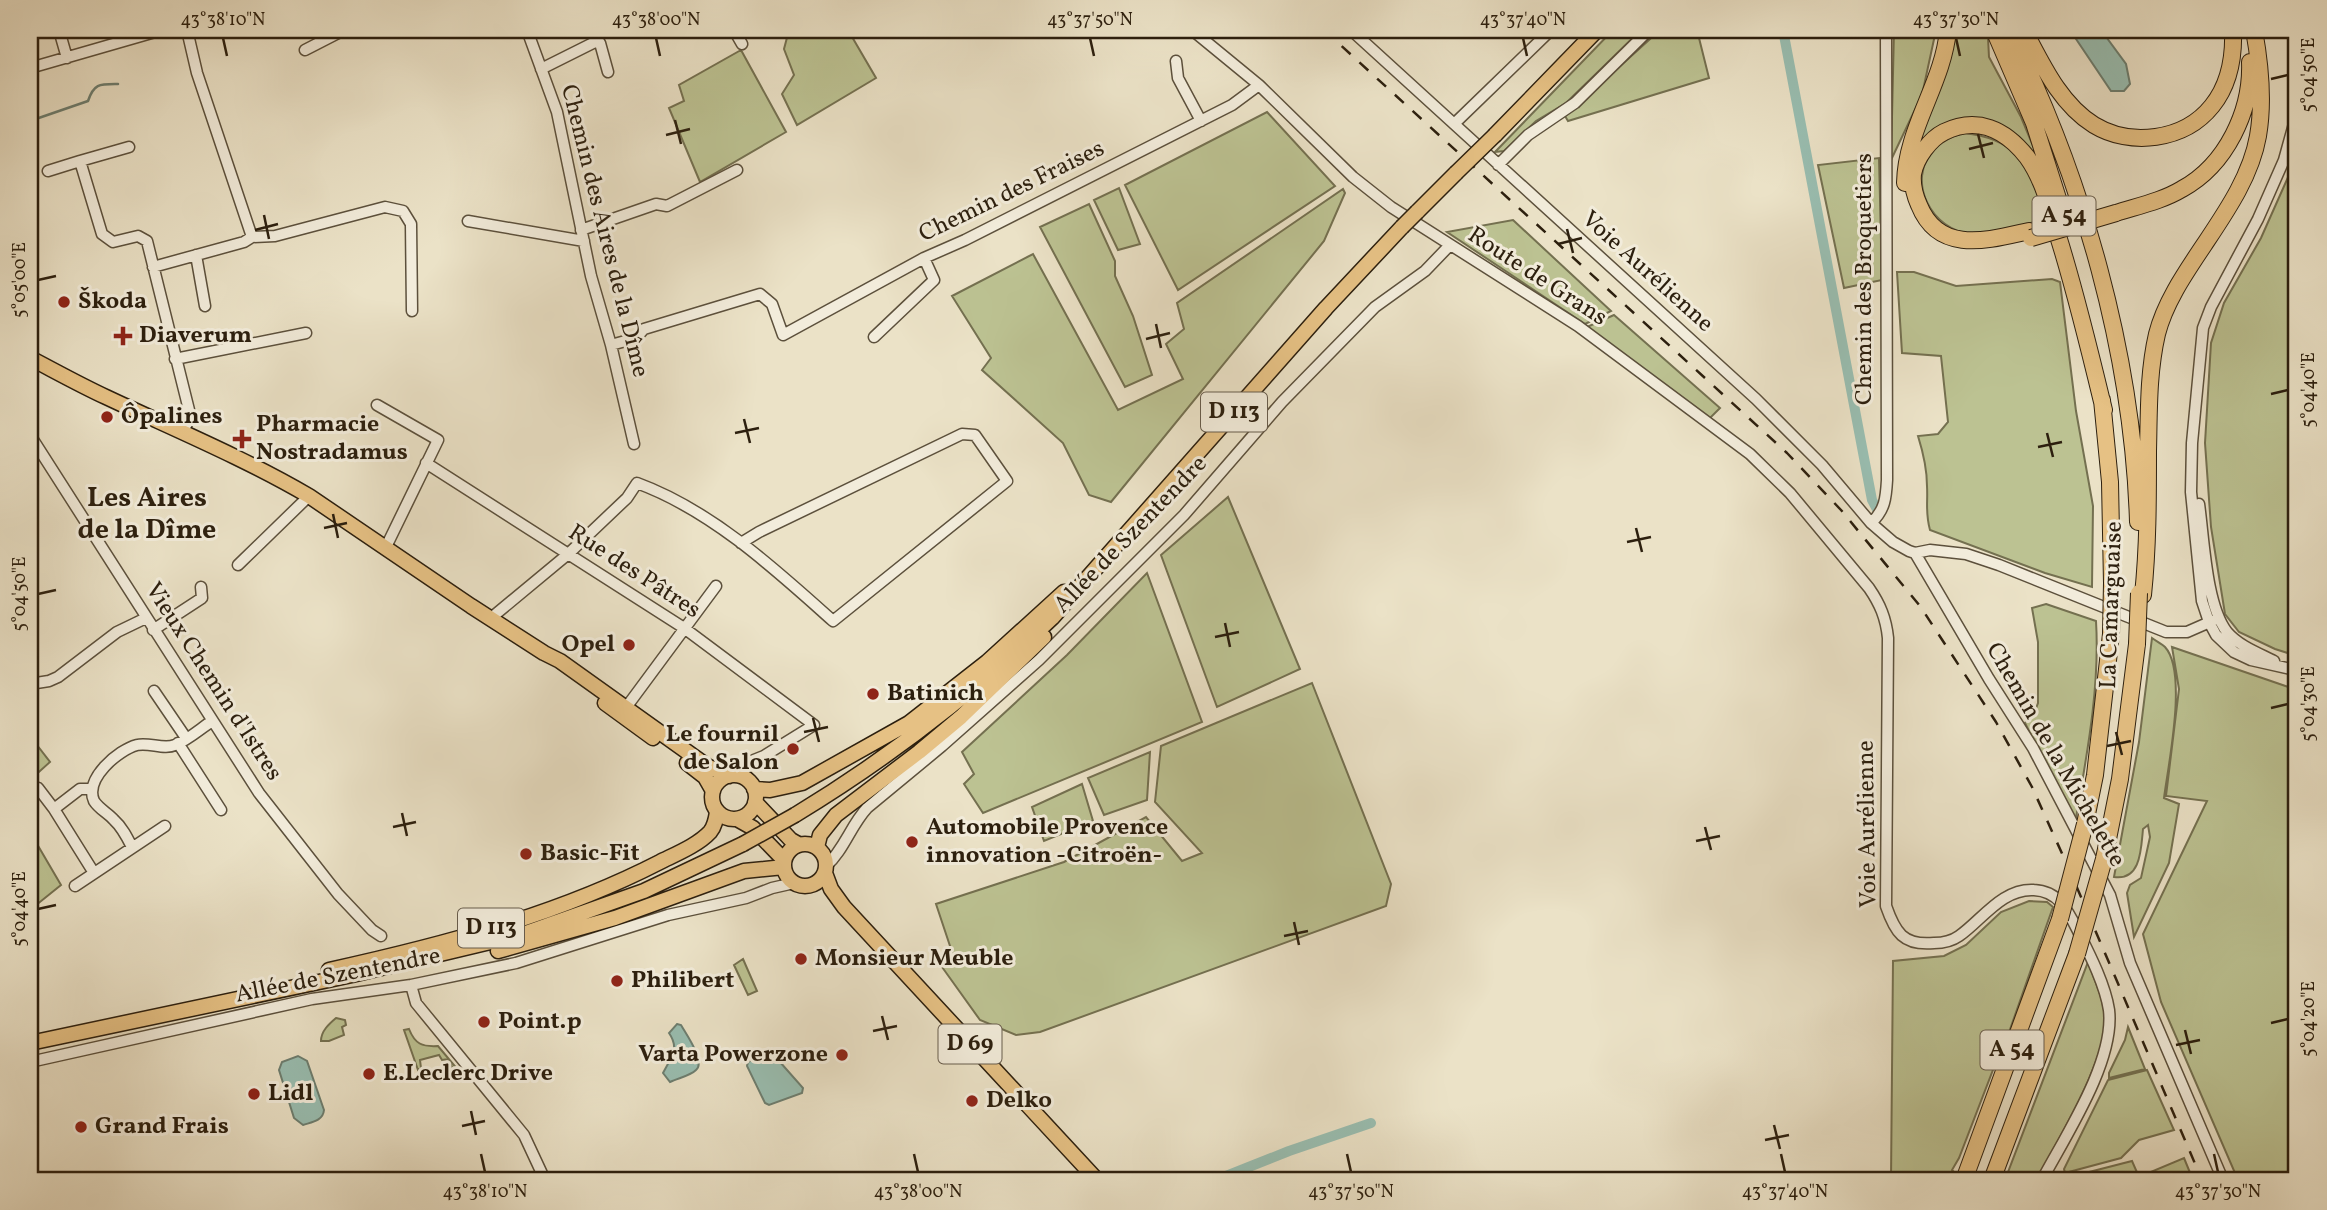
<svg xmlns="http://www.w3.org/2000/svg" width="2327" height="1210" viewBox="0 0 2327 1210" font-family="Vollkorn,serif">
	<rect width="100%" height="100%" fill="#ebe2c7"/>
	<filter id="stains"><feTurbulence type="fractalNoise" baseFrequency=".00286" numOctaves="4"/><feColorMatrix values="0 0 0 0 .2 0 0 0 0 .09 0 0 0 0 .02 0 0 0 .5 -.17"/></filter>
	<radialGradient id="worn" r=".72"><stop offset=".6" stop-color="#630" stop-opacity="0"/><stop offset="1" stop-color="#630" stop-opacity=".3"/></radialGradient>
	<path fill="#bcc292" stroke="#747050" stroke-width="2" d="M789,30h59l28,48 -79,47 -15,-31 12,-19 -10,-26z
		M1613,30h28l-75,73 -30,18 -32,30 -9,1z
		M1660,30h37l12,48 -141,43 -3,-5z
		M1894,30h42l-14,65 -31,65z
		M1952,30h32l4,7 1,20 32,60 17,41 -43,-35 -78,19z
		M741,50l45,82 -86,50 -31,-74 15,-7 -5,-16z
		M1267,112l68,74 -157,104 -53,-105z
		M1962,133c60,5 66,36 84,85 -23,7 -50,18 -74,16 -40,-3 -67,-53 -38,-85 8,-8 18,-12 28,-16z
		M2297,157v499l-22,-7 -36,-17 -14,-18 -14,-87 -6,-84 6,-100 13,-40 37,-65z
		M1879,158l3,122 -38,8 -26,-123z
		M1119,188l21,56 -22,6 -24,-50z
		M1343,189l2,4 -21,48 -213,261 -22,-7 -26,-52 -81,-73 9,-12 -39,-62 81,-42 85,156 65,-31 -17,-35 18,-15 -7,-26z
		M1089,204l26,57v15l18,40 19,59 -27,12 -85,-160z
		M1513,220l98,91 -26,13 -138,-92z
		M1897,272h17l42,14 96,-7 8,3 16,129 17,95 -1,81 -47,-14 -115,-43c-5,-18 -2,-27 -3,-44 0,-18 -4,-34 -9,-50l20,-2 10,-12 -7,-66 -39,-3z
		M1614,315l106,93 -10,10 -123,-91z
		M1228,497l72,172 -83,38 -56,-152z
		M1147,573l55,149 -219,91 -19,-29 10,-10 -12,-22 105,-97z
		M2046,604l50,17c4,65 -9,133 -20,197l-3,2 -48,-97 10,-12 3,-8v-61l-6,-34z
		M2152,638c4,3 10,6 13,9 23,25 3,119 -1,151l15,6 -10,59 -35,74 -7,-44 3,-8 11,-7 9,-41 -2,-12 -5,4c-2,20 -2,52 -29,48l25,-135z
		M2172,647l125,43v490h-59l-77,-178 -18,-68 64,-133 -41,-5 13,-107z
		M1312,683l79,201 -5,22 -346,126 -24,3 -36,-15 -38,-53 13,-6 -19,-57 128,-42 82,-45 36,44 20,-8 -47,-51 6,-56z
		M30,736l20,26 -20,18z
		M1150,752l-3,48 -43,15 -16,-37z
		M1082,784l11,37 -49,20 -12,-34z
		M30,832l31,53 -31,25z
		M2029,901l18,1 6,5 -46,131 -12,21 1,3 -37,96 -7,12 2,2 -3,8h-60l2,-219 51,-5 22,-11 35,-33z
		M743,959l14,32 -9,4 -14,-30z
		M2088,962c7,20 18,41 17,63 -4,44 -47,114 -68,155h-32z
		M336,1018l9,2 1,5 -4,2 2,8 -15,6h-8c0,-10 8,-17 15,-23z
		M2128,1027l17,42 -36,9v-5l16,-33z
		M409,1029c6,15 13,18 29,17l20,24 -1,2 -3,-1 -6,-12 -6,1 -3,-5 -19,5 1,8 -3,2 -14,-40z
		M2147,1070l27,60 -35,10 -18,18 -56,15 -1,-4 44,-89z
		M2184,1158l9,22h-135l74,-19 7,16z"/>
	<path fill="#99beb1" stroke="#6d7e70" stroke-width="2" d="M2070,30h31l25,34 4,20 -6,7h-13z
		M677,1024l4,1c5,9 25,37 15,45 -6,6 -18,8 -26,12l-7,-9c8,-16 17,-24 6,-40z
		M768,1052l4,1 31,35 -1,5 -33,12 -4,-2 -18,-37 1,-4z
		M298,1056l9,5 17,49c-1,11 -12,12 -21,15l-9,-7 -15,-48 3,-8z"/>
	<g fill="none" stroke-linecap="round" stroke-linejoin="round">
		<path stroke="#6d7e70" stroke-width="2.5" d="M30,121l58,-20c6,-18 12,-17 30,-17"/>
		<path stroke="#99beb1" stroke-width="10" d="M1783,30l89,470 7,13
			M1216,1180l73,-29 82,-28"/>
		<g stroke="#5c503c" stroke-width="13">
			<path id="minor" d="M59,30l8,28
				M187,30l10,43 55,164
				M527,30l30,82 34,164 20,69 23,99
				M734,30l8,14
				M1192,30l67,55 94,92 38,30 187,119 172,128 40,39 79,95c11,16 17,30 19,50l-2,268c9,26 17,40 48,37 9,0 18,-2 25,-7 23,-16 43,-48 75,-46 25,1 34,21 44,41 11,22 27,53 31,79 6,51 -43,125 -67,170
				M1351,30l405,369 66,66 49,58 22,19 16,9 6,2 15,-3 36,4 33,11 167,67h21l32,-14
				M305,50l39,-20
				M1176,61l2,17 23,43
				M30,68l132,-38
				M541,69l54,-27 5,1 8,29
				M1454,124l97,-94
				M129,147l-49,14 22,73 11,8 25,-6 9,5 42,169 -1,12 -6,10
				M1498,165l30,-30 47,-32 74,-73
				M48,171l32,-10
				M468,221l116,20
				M581,230l75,-26 11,2 70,-36
				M196,255l9,51
				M153,267l91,-25 8,-5 23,-1 110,-29 18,4 8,13 1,87
				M874,337l60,-57 -10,-22
				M611,345l25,-7 8,-9 116,-35 12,10 11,31 141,-77 41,-18 267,-135 27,-20
				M175,359l131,-26
				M377,405l61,35 -53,109
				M30,435l229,358 79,101 34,36 9,6
				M426,463l258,165 130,97 -50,31 -25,10 -2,9
				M2199,504c5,35 7,101 28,128 12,14 31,21 47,29
				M1871,523c14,-13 15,-25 16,-43l-1,-450
				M1915,553l74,126 44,69 77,147 20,68 93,217
				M238,565l71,-69
				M491,618l76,-63 60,-57 10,-15c74,27 138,86 196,138l174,-140 -32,-46 -13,-1 -203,98 -18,11
				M153,630l49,-32 -1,-11
				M2291,669l-40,-9 -17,-8 -18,-17 -7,-13 -7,-21 -11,-109 1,-49 11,-115 8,-21 47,-88 26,-59 13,-47
				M30,684l19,-3 9,-4 59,-45 29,-14
				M154,691l32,47
				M622,713l94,-127
				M178,743l43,67
				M38,788l16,21 40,64
				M54,809l26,-20h12
				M132,847c-5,-10 -10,-20 -18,-27 -6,-7 -15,-11 -20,-19 -10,-22 24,-51 43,-56 12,-3 27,5 38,0 13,-5 25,-16 37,-24
				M826,866c18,-16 25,-41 41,-58l75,-62 97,-86 145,-145 98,-113 93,-95 50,-36 25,-26
				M75,886l90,-60
				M411,985l5,18 108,132 21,45
				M30,1062l282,-63 99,-14 105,-22 152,-48 78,-17 26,-10 22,-5"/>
		</g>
		<g stroke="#2c1f0e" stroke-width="17">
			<path id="major" d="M1495,135l102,-105
				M1417,212l39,-39
				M30,358c25,13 50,27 76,39 68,32 138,61 203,99l162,110 73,47 16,8 147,105 22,10
				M605,703l48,35
				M687,763l18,14 8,14
				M712 797a22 22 0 1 1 44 0a22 22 0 1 1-44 0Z
				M754,789l16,1 32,-7 107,-60 78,-61 77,-70
				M755,802l36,38 7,4
				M795,815c94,-57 177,-121 257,-197l274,-310 76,-81
				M737,819l16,9 31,32
				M784 865a21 21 0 1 1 42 0a21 21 0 1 1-42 0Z
				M817,847l3,-12 16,-20 83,-63 42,-35 83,-80
				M825,873l6,16 13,18 253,273
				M498,951l117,-33 129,-47 40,-4
				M329,970c113,-25 228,-55 331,-108 16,-8 38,-17 50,-30 5,-6 6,-13 7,-20
				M30,1043l322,-68 168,-40 124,-44 99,-47"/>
		</g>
		<g stroke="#2c1f0e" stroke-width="18">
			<path id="highway" d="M1994,30l40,93 33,104
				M2009,30c74,148 124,326 129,492
				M2024,30c18,34 36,74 70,95 36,22 90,16 118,-19 17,-21 22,-50 21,-76
				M1905,183c1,-55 38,-99 43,-153
				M2116,213c22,-7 46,-12 66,-24 44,-24 70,-78 68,-127
				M2029,231c-41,9 -90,24 -110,-26 -4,-9 -7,-21 -6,-31 3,-16 17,-35 31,-42 33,-16 61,-3 83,25 16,22 24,53 31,79 18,57 32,116 46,174
				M2102,400l8,82 2,101
				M2143,595c5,-48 5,-96 5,-144 1,-39 0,-78 9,-117 8,-32 29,-62 47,-89 22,-33 47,-69 54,-109 6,-34 2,-73 -4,-106
				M2085,824l10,-49 16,-141
				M2104,859l16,-80 17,-135
				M1964,1180l96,-261
				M1992,1180l85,-226"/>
		</g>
		<use href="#minor" stroke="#f2ecdb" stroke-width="10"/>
		<use href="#major" stroke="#e6c184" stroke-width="14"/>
		<use href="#highway" stroke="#e6c184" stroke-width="16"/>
		<path stroke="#2c1f0e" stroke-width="2.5" stroke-dasharray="12 12" stroke-linecap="butt" d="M1324,30l463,423 54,57 79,96 76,116 36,65 37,82 133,311"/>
		<g stroke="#2c1f0e" stroke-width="17" stroke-linecap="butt">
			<path id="major-bridge" d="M1456,173l39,-38
				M1402,227l15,-15
				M743,844l52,-29"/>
		</g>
		<g stroke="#2c1f0e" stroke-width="18" stroke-linecap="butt">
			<path id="highway-bridge" d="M2031,238l85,-25
				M2111,634l1,-51
				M2137,644l2,-51
				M2060,919l25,-95
				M2077,954l27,-95"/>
		</g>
		<use href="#major-bridge" stroke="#e6c184" stroke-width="14"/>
		<use href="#highway-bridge" stroke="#e6c184" stroke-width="16"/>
	</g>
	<path fill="none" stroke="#2c1f0e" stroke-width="2.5" d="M223,38l4,18M656,38l4,18M1090,38l4,18M1523,38l4,18M1956,38l4,18M2271,79l17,-4M675,120l6,24M1978,134l6,24M666,135l24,-6M1969,149l24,-6M264,215l5,24M1567,229l6,24M255,230l23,-6M1558,244l24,-6M38,280l18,-4M1156,324l5,24M1146,339l24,-6M2271,394l17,-4M744,419l6,24M735,433l24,-5M2047,433l6,24M2038,447l24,-5M333,514l5,24M324,528l23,-5M1636,528l6,24M1627,542l24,-5M38,594l18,-4M1225,623l5,24M1215,637l24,-5M2271,708l17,-4M813,718l6,24M804,732l24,-5M2116,732l6,23M2107,746l24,-5M402,813l5,23M393,827l23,-5M1705,827l6,23M1696,841l24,-5M38,909l18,-4M1294,922l5,23M1284,936l24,-5M882,1016l6,24M2271,1023l17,-4M2185,1030l6,24M873,1031l24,-5M2176,1045l24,-5M471,1111l5,24M1774,1125l6,24M462,1126l23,-5M1765,1140l24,-5M481,1154l4,18M914,1154l4,18M1347,1154l4,18M1781,1154l4,18M2214,1154l4,18"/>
	<g fill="#8f2418" stroke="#f2ecdb" stroke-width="2.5">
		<circle cx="64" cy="302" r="7"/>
		<path d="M119.5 325.5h7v7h7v7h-7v7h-7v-7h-7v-7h7z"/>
		<circle cx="107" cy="417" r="7"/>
		<path d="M238.5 428.5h7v7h7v7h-7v7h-7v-7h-7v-7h7z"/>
		<circle cx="629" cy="645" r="7"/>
		<circle cx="873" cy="694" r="7"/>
		<circle cx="793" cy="749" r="7"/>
		<circle cx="912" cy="842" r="7"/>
		<circle cx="526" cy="854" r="7"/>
		<circle cx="801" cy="959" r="7"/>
		<circle cx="617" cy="981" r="7"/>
		<circle cx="484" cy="1022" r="7"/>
		<circle cx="842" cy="1055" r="7"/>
		<circle cx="369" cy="1074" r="7"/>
		<circle cx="254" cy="1094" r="7"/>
		<circle cx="972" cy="1101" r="7"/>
		<circle cx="81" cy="1127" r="7"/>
	</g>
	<g text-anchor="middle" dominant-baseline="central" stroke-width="6" stroke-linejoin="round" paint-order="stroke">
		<g fill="#f2ecdb" stroke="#675c4c" stroke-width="2">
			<rect x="2032.5" y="196.5" width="63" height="39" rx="5"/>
			<rect x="1201" y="392.5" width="66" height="39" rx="5"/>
			<rect x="458" y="908.5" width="66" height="39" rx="5"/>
			<rect x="938.5" y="1024.5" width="63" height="39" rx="5"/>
			<rect x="1980.5" y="1030.5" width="63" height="39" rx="5"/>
		</g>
		<g font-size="23" font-weight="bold" fill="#2c1f0e">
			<text x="2064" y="216">A 54</text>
			<text x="1234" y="412">D 113</text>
			<text x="491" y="928">D 113</text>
			<text x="970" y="1044">D 69</text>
			<text x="2012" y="1050">A 54</text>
		</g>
		<g font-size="24" fill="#2c1f0e" stroke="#f2ecdb">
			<text transform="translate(1012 192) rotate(-26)">Chemin des Fraises</text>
			<text transform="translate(604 231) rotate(76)">Chemin des Aires de la Dîme</text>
			<text transform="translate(1647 272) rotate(42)">Voie Aurélienne</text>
			<text transform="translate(1537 277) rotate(33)">Route de Grans</text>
			<text transform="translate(1865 279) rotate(-90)">Chemin des Broquetiers</text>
			<text transform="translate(1131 535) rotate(-46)">Allée de Szentendre</text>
			<text transform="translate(634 572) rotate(33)">Rue des Pâtres</text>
			<text transform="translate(2112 605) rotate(-88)">La Camarguaise</text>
			<text transform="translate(213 682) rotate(57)">Vieux Chemin d'Istres</text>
			<text transform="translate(2055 755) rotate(60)">Chemin de la Michelette</text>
			<text transform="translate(1868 824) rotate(-91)">Voie Aurélienne</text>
			<text transform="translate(338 976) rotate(-11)">Allée de Szentendre</text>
		</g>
		<g font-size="24" font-weight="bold" fill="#2c1f0e" stroke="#f2ecdb" text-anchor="start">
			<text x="78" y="302">Škoda</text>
			<text x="139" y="336">Diaverum</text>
			<text x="121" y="417">Ôpalines</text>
			<text x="256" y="425">Pharmacie<tspan x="256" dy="28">Nostradamus</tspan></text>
			<text x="615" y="645" text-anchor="end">Opel</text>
			<text x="887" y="694">Batinich</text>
			<text x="779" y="735" text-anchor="end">Le fournil<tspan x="779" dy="28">de Salon</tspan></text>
			<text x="926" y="828">Automobile Provence<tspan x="926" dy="28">innovation -Citroën-</tspan></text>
			<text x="540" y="854">Basic-Fit</text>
			<text x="815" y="959">Monsieur Meuble</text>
			<text x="631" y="981">Philibert</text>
			<text x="498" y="1022">Point.p</text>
			<text x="828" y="1055" text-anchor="end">Varta Powerzone</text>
			<text x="383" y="1074">E.Leclerc Drive</text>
			<text x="268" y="1094">Lidl</text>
			<text x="986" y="1101">Delko</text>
			<text x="95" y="1127">Grand Frais</text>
		</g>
		<g font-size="28" font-weight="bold" fill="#2c1f0e" stroke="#f2ecdb">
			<text x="147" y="498">Les Aires<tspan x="147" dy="32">de la Dîme</tspan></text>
		</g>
	</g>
	<rect width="2327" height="1210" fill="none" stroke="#ebe2c7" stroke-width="77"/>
	<rect x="38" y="38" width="2250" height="1134" fill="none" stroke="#2c1f0e" stroke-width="2.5"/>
	<g font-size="18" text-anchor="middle" fill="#2c1f0e">
		<text x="223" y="25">43°38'10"N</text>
		<text x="656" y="25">43°38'00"N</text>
		<text x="1090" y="25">43°37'50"N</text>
		<text x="1523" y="25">43°37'40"N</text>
		<text x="1956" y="25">43°37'30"N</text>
		<text transform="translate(2308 75) rotate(-90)" y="6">5°04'50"E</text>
		<text transform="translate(19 280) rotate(-90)" y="6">5°05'00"E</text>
		<text transform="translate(2308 390) rotate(-90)" y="6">5°04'40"E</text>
		<text transform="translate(19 594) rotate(-90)" y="6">5°04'50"E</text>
		<text transform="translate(2308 704) rotate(-90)" y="6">5°04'30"E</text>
		<text transform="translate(19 909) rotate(-90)" y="6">5°04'40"E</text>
		<text transform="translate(2308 1019) rotate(-90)" y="6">5°04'20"E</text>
		<text x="485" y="1197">43°38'10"N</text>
		<text x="918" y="1197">43°38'00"N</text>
		<text x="1351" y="1197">43°37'50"N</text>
		<text x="1785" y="1197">43°37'40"N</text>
		<text x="2218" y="1197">43°37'30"N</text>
	</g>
	<rect width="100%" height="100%" filter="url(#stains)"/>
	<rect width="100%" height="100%" fill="url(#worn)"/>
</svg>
